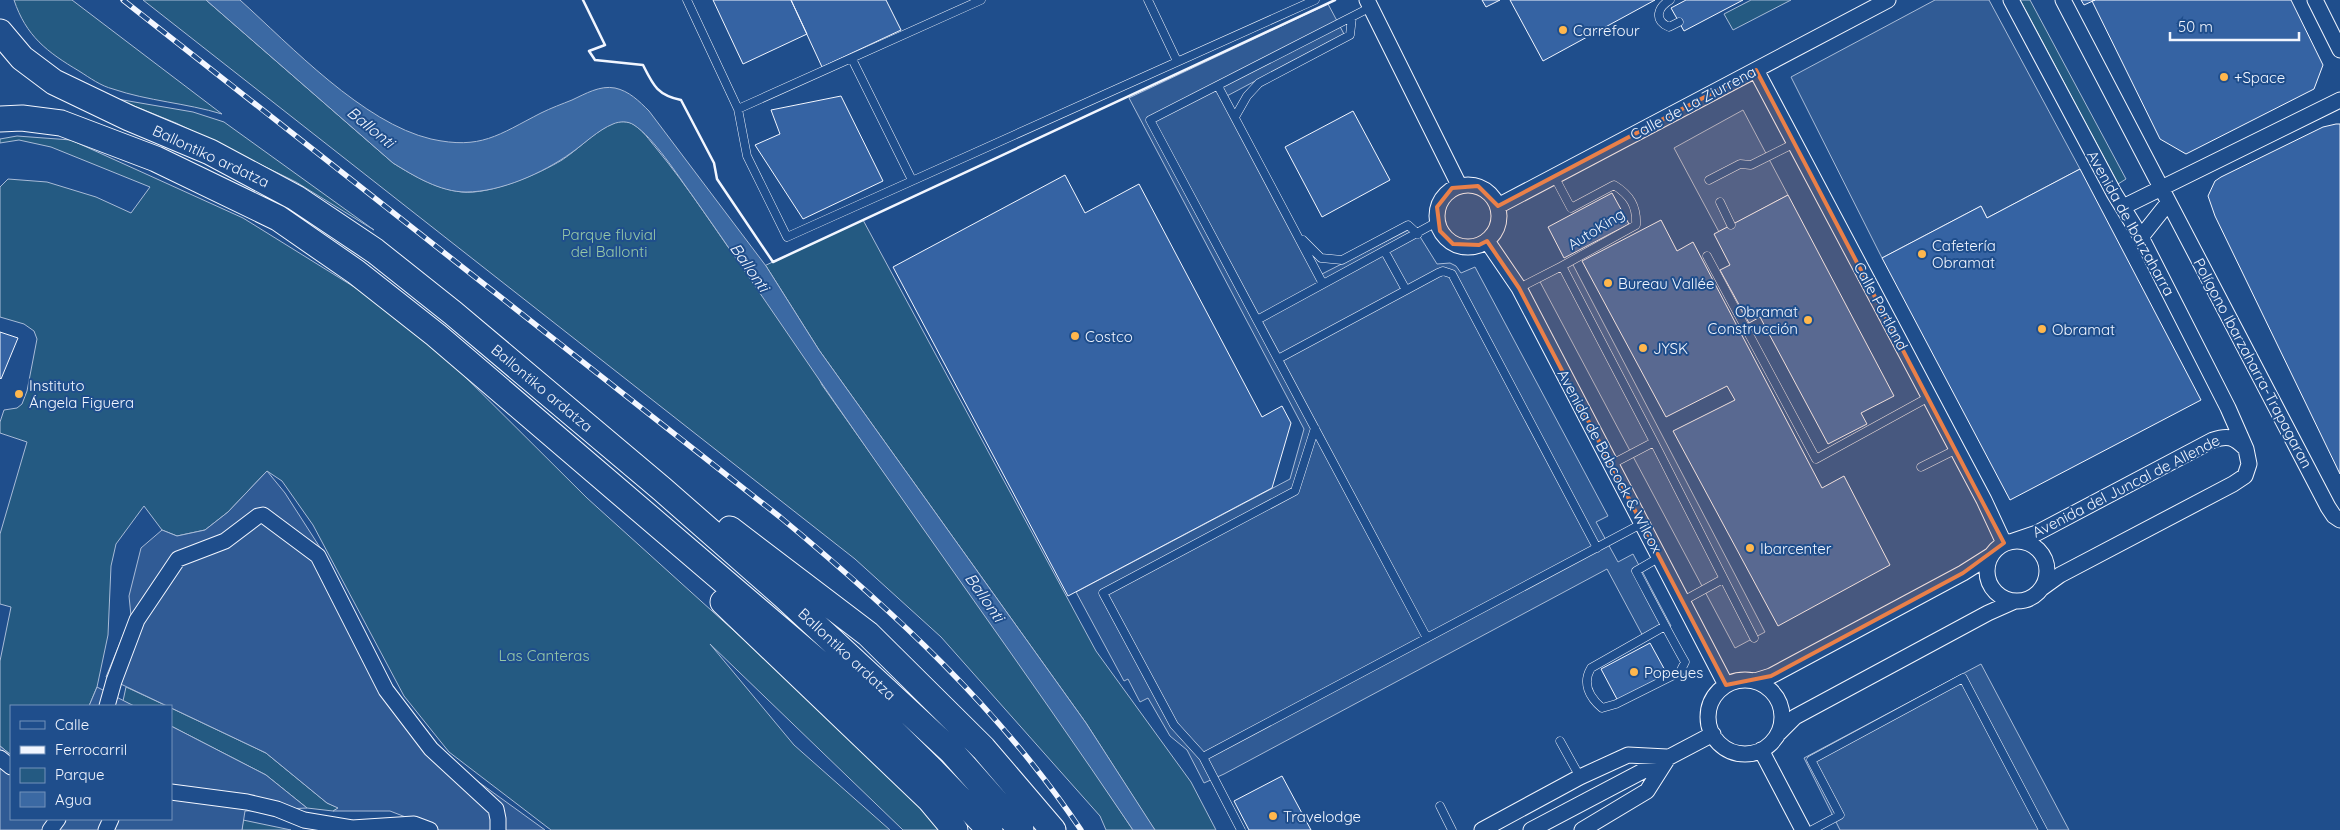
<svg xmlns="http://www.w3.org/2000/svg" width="2340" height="830" viewBox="0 0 2340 830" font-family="Quicksand,sans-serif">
	<rect width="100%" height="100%" fill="#1f4e8c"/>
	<path fill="#245a82" stroke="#a8bbd7" d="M14,0h58l150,114c-36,-11 -74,-13 -109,-25 -12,-3 -23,-11 -34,-18 -32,-19 -53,-35 -65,-71z
		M143,0h63l187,163c21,13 43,26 69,29 27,3 77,-18 100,-32 17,-11 34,-30 52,-37 5,-2 14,-2 19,1 9,5 17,17 23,24 33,40 61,84 91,126l116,-54 233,431 95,131 25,48h-61l-3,-4 -66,-103 -267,-373 -53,-84 56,119 243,343 68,102h-27l-6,-14 -159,-179 -86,-78z
		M1751,0h40l-58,30 -9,-16z
		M2020,0h10l96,179 -8,5z
		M117,99l76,13 31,10 150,108 -78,-48 -120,-59z
		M17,136l54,4 172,78 166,103 178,177 343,310 16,22h-43l-193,-186 84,101 96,85h-339l-102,-78 -45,-56 -91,-171 -31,-44 -15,-10 -39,41 -23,18 -28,6 -15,-6 -18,-24 -28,38 -5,22 -3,69 -11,52 -8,19h-78v49l-11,-9v-85l11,-54 -11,-3v-70l27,-92 -27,-9v-11l4,-12 13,-2 5,-4 5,-13 10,-52 -3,-8 -10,-7 -24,-7v-130l8,-8 39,3 49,15 35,16 19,-26 -99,-40 -32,-7 -19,3v-4z
		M126,687l41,19h-33l-11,-5z
		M171,708l95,45 61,50 12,5 -6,3 -26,-3 -41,-33 -95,-49z
		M243,820l48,10h-49z"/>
	<path fill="#305b95" stroke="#a8bbd7" d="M1935,0h54l91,169 -93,49 -6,-12 -99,52 -91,-181z
		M1328,4l16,30 -119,63 95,178 94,-48 23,37 13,-1 6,3 5,7 14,-6 133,249 -12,6 22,40 15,-8 38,72 -26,14 -38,-71 -383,205 -20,9 -17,-33 -17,-14 -22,-38 -8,4 -12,-23 -4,2 -48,-89 214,-113 14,-50 -175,-331z
		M1743,110l45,85 -69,37 -45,-84z
		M1571,261l194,371 -30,16 -197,-370z
		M267,471l18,22 36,56 62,121 21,34 28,36 41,38 72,52h-106l-49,-19h-57l5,-3 -11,-5 -61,-50 -160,-76 25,-61 -2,-20 12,-48 21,-18 15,6 28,-6 23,-18z
		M1981,664l88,166h-229l-36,-72z
		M97,687l37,19h-45z
		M171,726l95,49 41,33 -62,3 -3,19h-242v-84l11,9v64h160z"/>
	<path fill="#3b69a3" stroke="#a8bbd7" d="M206,0h34c51,46 123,123 191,139 50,11 67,-4 110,-26 10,-5 21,-9 31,-13 13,-6 28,-15 43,-12 14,3 24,13 34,23l117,155 53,84 267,373 69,107h-22c-111,-165 -229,-325 -341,-490 -33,-48 -66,-97 -100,-145 -14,-19 -38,-57 -58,-70 -6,-4 -14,-4 -21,-1 -15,6 -29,20 -42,29 -28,20 -70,39 -105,39 -26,0 -52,-16 -73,-29z"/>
	<path fill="#3563a3" stroke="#f2f6ff" d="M713,0h78l16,34 -64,30z
		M791,0h95l15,30 -79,37z
		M1482,0h18l-14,7z
		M1510,0h145l-112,61z
		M1686,0h57l-59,31 -13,-23z
		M2081,0h14l-11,5z
		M2095,0h196l32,65 -9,24 -128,65 -26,-15 -68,-138z
		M841,96l42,85 -80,38 -48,-74 25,-11 -9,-24z
		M1353,111l37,69 -68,37 -37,-70z
		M2336,124h4v350l-125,-258 -7,-20 7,-15 6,-4 102,-50z
		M2080,169l121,231 -191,100 -128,-242 99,-52 6,12z
		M1065,175l20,38 54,-29 123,233 20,-11 9,17 -19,65 -204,108 -175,-329z
		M1612,193l17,31 -65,34 -16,-31z
		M1788,195l106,201 -33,17 6,11 -39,20 -68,-127 -11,6 -29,-53 10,-5 -16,-31z
		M1661,220l16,31 16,-9 129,246 22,-12 46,89 -112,61 -105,-195 62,-31 -8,-14 -61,31 -84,-156z
		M0,332l18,6 -17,41 -1,-1z
		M1650,643l17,31 -49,27 -17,-32z
		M1282,776l29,54h-62l-15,-29z"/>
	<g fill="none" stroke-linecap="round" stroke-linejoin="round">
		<g stroke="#f2f6ff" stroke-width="9">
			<path id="service" d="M687,0l51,109 9,47 40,81 528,-237
				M1148,0l29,61
				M1670,0c-12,7 -17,20 -1,27l10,-5
				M1371,7l-221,113 277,518
				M852,59l60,121
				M1218,86l105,198
				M738,109l243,-109
				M1235,117l12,-21 12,-13 91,-48 2,-18
				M1554,176l17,32 43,-23c16,10 23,21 22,40l-74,41
				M1709,180l31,-16 11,1 44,-22
				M1720,202l11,23
				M1303,240l18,18 21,2 66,-35 10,9
				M1385,252l21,38
				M1707,256l109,203 113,-62
				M1519,288l43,-22 92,176 -42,22
				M1257,320l180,-98
				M1278,359l160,-86 5,-2 9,3 145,274
				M1315,428l-20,63 -192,102 71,132 29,32 440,-234
				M1654,442l100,196
				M1921,467l36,-18
				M1660,557l-24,14c16,30 32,61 49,91l-5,10 -64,32 -14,4c-13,-11 -20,-25 -11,-40l74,-42
				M1683,601l40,-22
				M1560,741l20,36
				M1203,757l38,73
				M1440,806l12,24
				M1812,830l28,-15 -29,-55 152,-82 80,152"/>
		</g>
		<g stroke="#f2f6ff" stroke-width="17">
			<path id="minor" d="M1367,0l92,185
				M2011,0l103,193 27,44 87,171 18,41 3,15 -4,12 -12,8 -173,91 -18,13
				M2063,0l265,507 6,9 6,4
				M2315,0l25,50
				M1756,70l228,430 20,43
				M1437 216a31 31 0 1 1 62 0a31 31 0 1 1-62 0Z
				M1498,206l390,-206
				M2123,207l217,-107
				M2141,237l27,-34
				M1487,241l32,47 207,397
				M1987 571a30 30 0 1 1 60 0a30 30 0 1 1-60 0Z
				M2013,541l24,-8 176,-93c15,-5 21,-3 32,8
				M1708 717a37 37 0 1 1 74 0a37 37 0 1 1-74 0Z
				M1755,681l16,-5 192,-103 27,-17
				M107,706l7,-25 23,-61 41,-61 47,-18 33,-25 5,-1 55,41 68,134 45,59 65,60 2,10v11
				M1779,733l16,-16 193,-104 27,-12
				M1761,750l42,80
				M0,758l11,9
				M171,792l76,10 30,7 27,11 48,8 62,-4 16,6
				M50,830l8,-11
				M106,830l5,-11
				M1482,830l98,-53 48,-22 39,2
				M1531,830l182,-96
				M1582,830l65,-39 21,-33"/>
		</g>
		<g stroke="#f2f6ff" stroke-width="27">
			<path id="primary" d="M0,32l22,26 32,24 75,36 81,34 86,46 79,53 78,62 209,176 123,108 166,154 70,79
				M0,119l22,-1 39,5 95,36 122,59 78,54 80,63 415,355 82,81 57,59
				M730,529l138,105 115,114 70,82
				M723,602l207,198 25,30"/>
		</g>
		<use href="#service" stroke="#1f4e8c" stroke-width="8"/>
		<use href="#minor" stroke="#1f4e8c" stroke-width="15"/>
		<use href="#primary" stroke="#1f4e8c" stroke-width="25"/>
		<g stroke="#f2f6ff" stroke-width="5.5">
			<path id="rail" d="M123,0l657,517c112,93 219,191 301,313"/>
		</g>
		<use href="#rail" stroke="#1f4e8c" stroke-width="4" stroke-dasharray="11" stroke-linecap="butt"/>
		<path stroke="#f2f6ff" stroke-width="2.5" d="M583,0l22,45 -16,6 6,9 48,5c10,20 14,30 38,35l33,63 3,16 56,83 562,-262"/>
	</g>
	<path fill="#ea8049" fill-opacity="0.2" stroke="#ea8049" stroke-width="4" stroke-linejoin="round" d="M1756,70l248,473 -41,30 -192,103 -45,9 -207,-397 -32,-47 -8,4 -26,-1 -13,-13 -3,-24 15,-19 26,-2 20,20z"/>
	<g fill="#ffb74d" stroke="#1f4e8c" stroke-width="2">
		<circle cx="1563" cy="30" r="5"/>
		<circle cx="2224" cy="77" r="5"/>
		<circle cx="1922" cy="254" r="5"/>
		<circle cx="1608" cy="283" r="5"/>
		<circle cx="1808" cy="320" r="5"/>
		<circle cx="2042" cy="329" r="5"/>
		<circle cx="1075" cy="336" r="5"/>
		<circle cx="1643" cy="348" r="5"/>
		<circle cx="19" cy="394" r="5"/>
		<circle cx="1750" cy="548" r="5"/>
		<circle cx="1634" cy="672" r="5"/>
		<circle cx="1273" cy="816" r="5"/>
	</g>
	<g text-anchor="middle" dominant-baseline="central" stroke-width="4" stroke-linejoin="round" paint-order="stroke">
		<g font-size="15" fill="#f2f6ff" stroke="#1f4e8c" text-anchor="start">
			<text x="1573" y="30">Carrefour</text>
			<text x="2234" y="77">+Space</text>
			<text x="1932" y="245">Cafetería<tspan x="1932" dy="17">Obramat</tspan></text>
			<text x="1618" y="283">Bureau Vallée</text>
			<text x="1798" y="311" text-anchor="end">Obramat<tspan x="1798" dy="17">Construcción</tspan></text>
			<text x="2052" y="329">Obramat</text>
			<text x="1085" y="336">Costco</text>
			<text x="1653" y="348">JYSK</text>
			<text x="29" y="385">Instituto<tspan x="29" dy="17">Ángela Figuera</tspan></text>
			<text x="1760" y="548">Ibarcenter</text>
			<text x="1644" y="672">Popeyes</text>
			<text x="1283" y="816">Travelodge</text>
		</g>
		<g font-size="15" fill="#f2f6ff" stroke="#1f4e8c">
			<text transform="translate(1693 103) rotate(-28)">Calle de La Ziurrena</text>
			<text transform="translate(211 156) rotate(25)">Ballontiko ardatza</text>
			<text transform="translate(2131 223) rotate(61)">Avenida de Ibarzaharra</text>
			<text transform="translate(1596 229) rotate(-32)">AutoKing</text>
			<text transform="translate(1881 306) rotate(62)">Calle Portland</text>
			<text transform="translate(2253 363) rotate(62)">Polígono Ibarzaharra-Trapagaran</text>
			<text transform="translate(542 388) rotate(40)">Ballontiko ardatza</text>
			<text transform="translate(1610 461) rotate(62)">Avenida de Babcock &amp; Wilcox</text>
			<text transform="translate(2126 486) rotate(-27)">Avenida del Juncal de Allende</text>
			<text transform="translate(847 654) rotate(43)">Ballontiko ardatza</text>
		</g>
		<g font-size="15" fill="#97c8a6" stroke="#1f4e8c">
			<text x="609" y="234">Parque fluvial<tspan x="609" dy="17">del Ballonti</tspan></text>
			<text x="544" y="655">Las Canteras</text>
		</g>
		<g font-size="16" font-style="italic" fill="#f2f6ff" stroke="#1f4e8c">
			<text transform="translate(371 127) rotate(39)">Ballonti</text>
			<text transform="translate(750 267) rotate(55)">Ballonti</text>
			<text transform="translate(985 597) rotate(55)">Ballonti</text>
		</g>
	</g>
	<rect x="10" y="705" width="162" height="115" fill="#1f4e8c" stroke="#7391ba"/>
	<rect x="20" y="721" width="25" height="8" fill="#1f4e8c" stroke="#7391ba"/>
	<text x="55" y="730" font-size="15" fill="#f2f6ff">Calle</text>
	<rect x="20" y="746" width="25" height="8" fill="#f2f6ff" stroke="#7391ba"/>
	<text x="55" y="755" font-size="15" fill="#f2f6ff">Ferrocarril</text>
	<rect x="20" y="768" width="25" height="15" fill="#245a82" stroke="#7391ba"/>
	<text x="55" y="780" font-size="15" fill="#f2f6ff">Parque</text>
	<rect x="20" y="792" width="25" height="15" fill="#3b69a3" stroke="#7391ba"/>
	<text x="55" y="805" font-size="15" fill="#f2f6ff">Agua</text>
	<path d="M2170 32v8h129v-8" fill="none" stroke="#f2f6ff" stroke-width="2.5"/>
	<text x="2178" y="32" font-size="15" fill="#f2f6ff" stroke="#1f4e8c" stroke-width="4" paint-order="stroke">50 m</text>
</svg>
